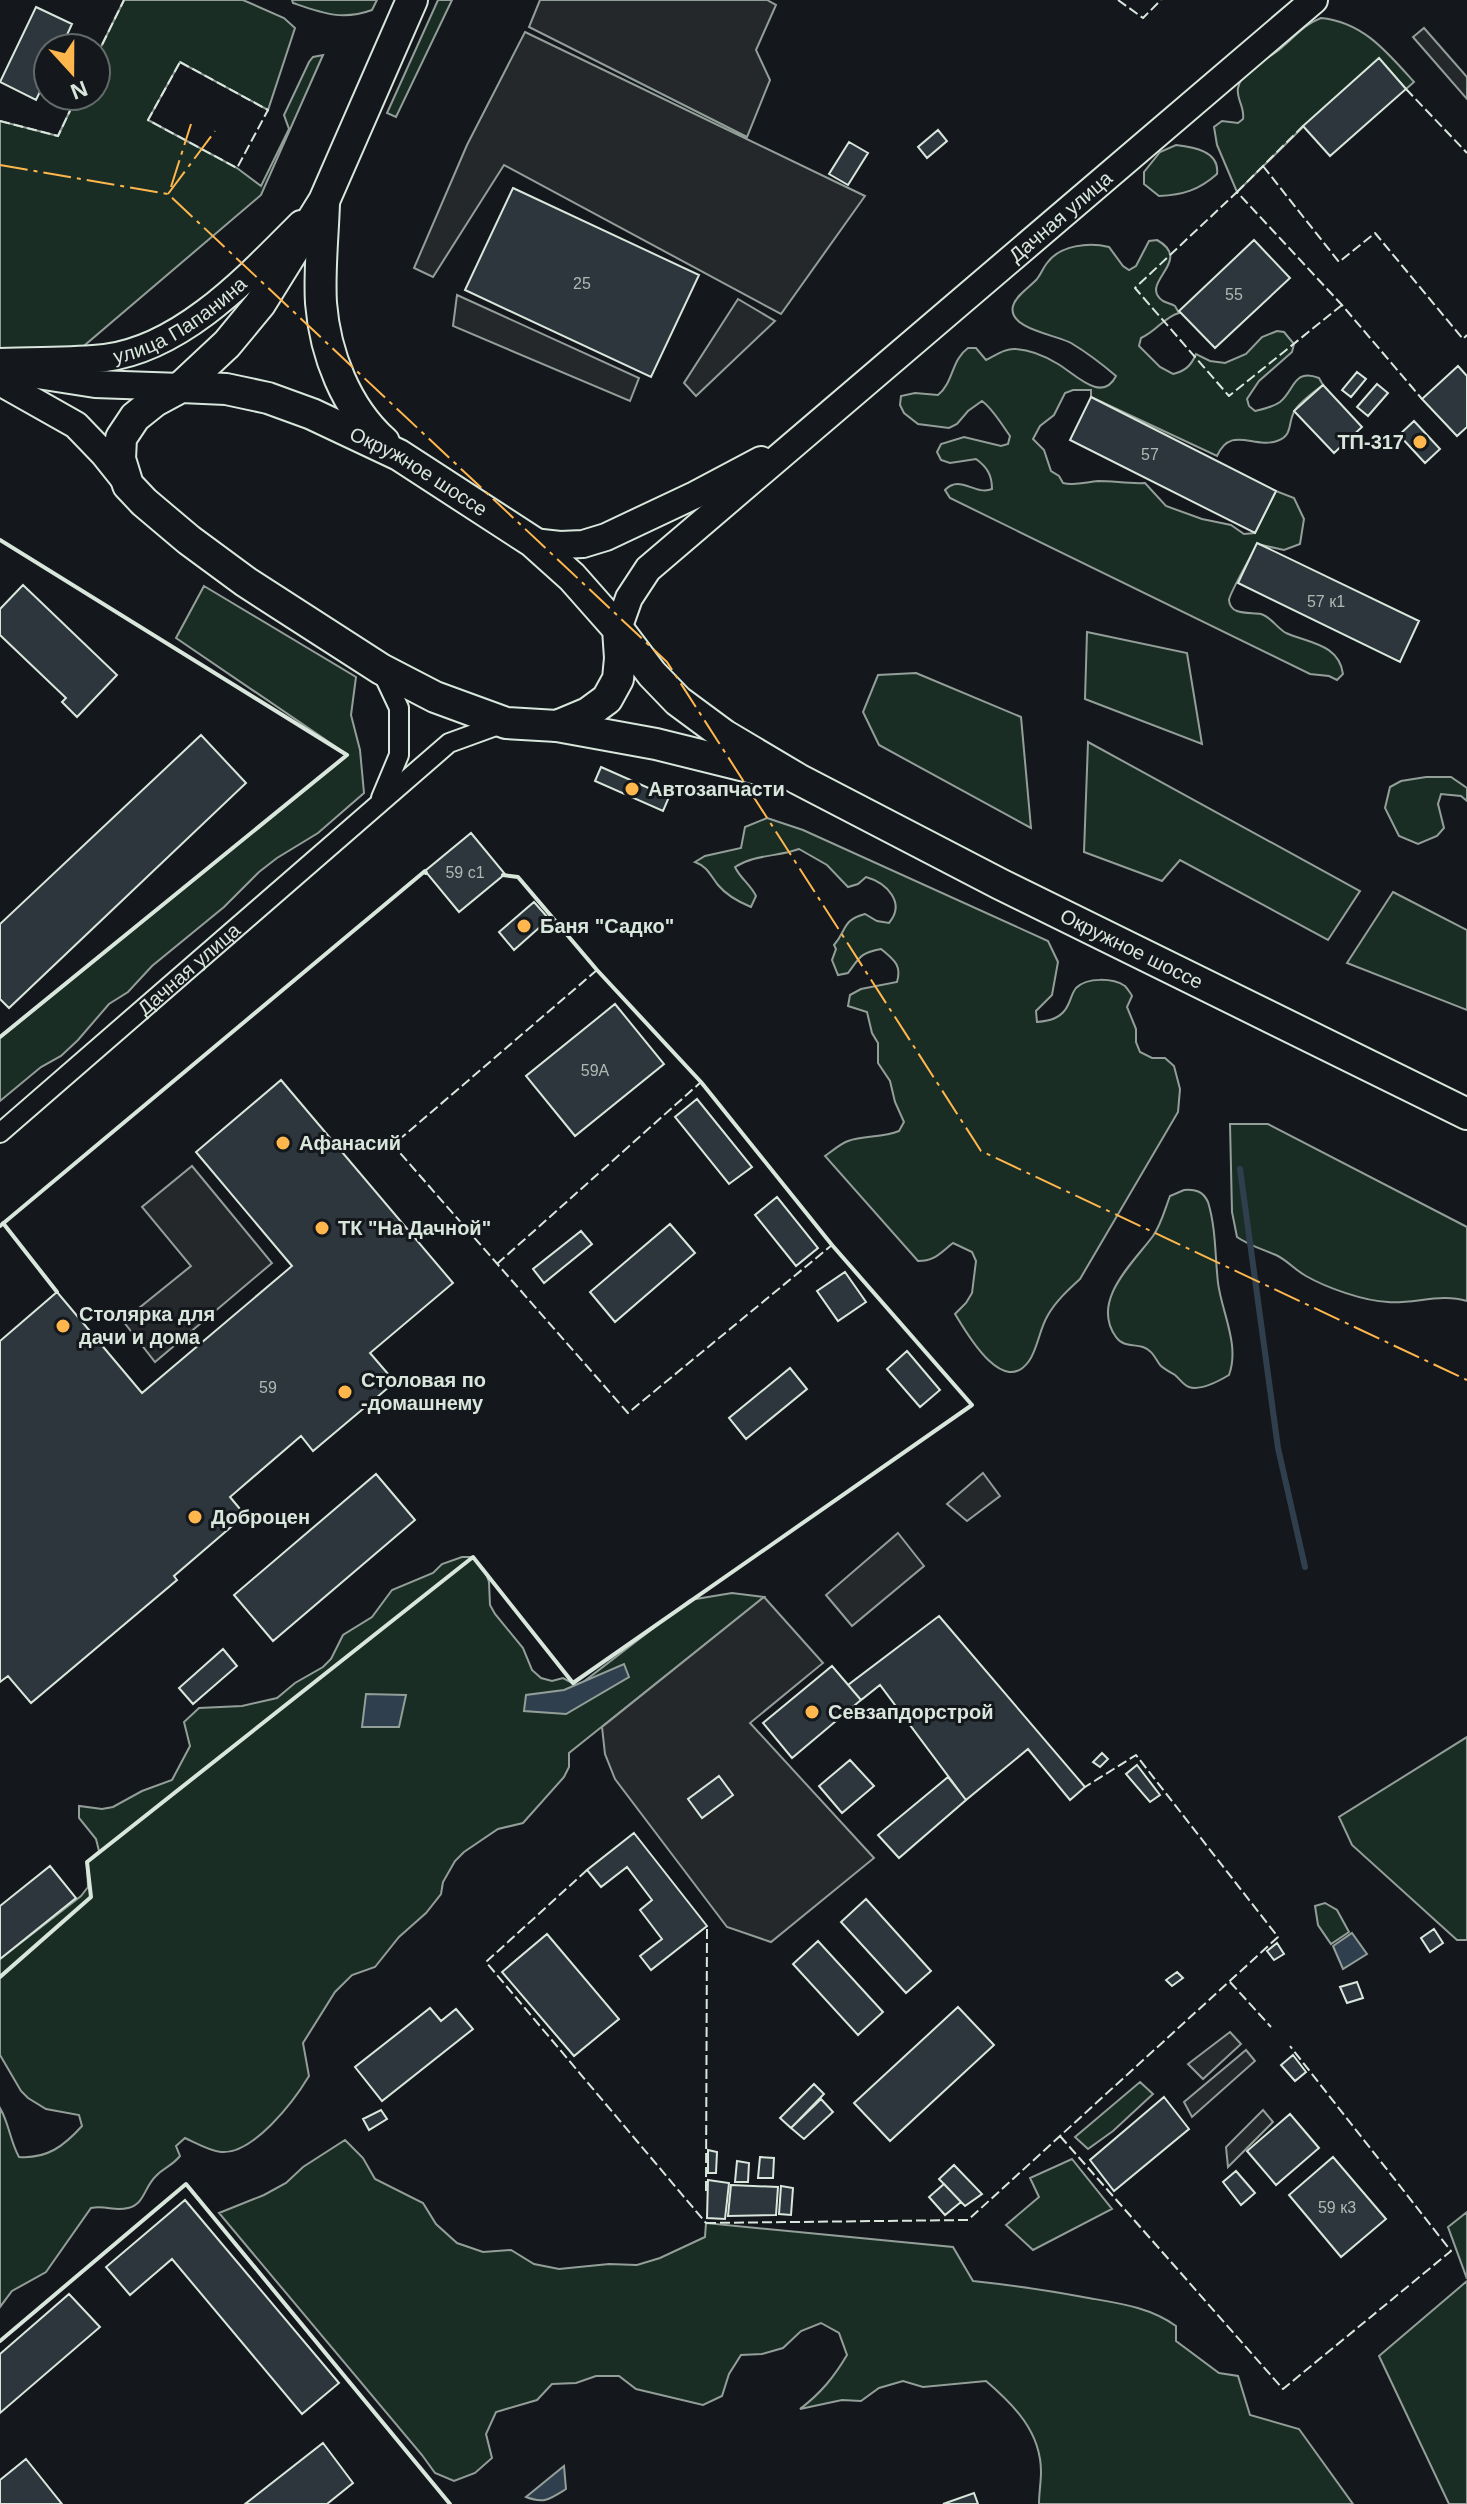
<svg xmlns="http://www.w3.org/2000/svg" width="1467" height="2504" viewBox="0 0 1467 2504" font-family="Helvetica,sans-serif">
	<rect width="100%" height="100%" fill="#14181c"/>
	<path fill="#1a2d24" stroke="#939e99" stroke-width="2" d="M124,0h119l41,18 11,10 -27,82 -88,-48 -32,58 89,48 24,18 28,-57 -5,-14 25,-53 4,-5 10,-2 -62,140 -209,178 -52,-24v-228l58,15 19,-40h19v-39z
		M292,0h85l-5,10c-30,11 -50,3 -79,-7z
		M438,0h14l-56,117 -9,-4z
		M1321,18c42,4 66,34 93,64l-8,7 -27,-30 -75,67 -67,66 -20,-47 -3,-18 8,-6 16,2 5,-4c2,-12 -7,-20 -5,-31 4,-20 29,-28 42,-39 15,-12 23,-24 41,-31z
		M1176,145c17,2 44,6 41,29 -18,16 -34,21 -58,22l-15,-12v-12l16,-20z
		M1157,240c38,21 -20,43 6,61 4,2 9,3 12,5l4,7c-15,4 -22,18 -38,25l-2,8 21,21 13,7c12,-3 18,-8 23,-20l14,7 15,2 21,-9 16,-17 15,-6 7,1 10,12 -2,8 -33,29 -12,18 2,7 6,5c9,-2 18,-4 25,-9 15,-12 13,-34 39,-24l4,7c-9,7 -22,16 -28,25 -8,13 -1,25 -18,31 -24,8 -46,-16 -60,15l-126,-59v-7h-18l-8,3 -11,22 -14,11 -7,13 11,11 7,21 8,5 4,7c12,3 23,-1 35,-2 16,0 31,3 47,2l21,23 36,13 29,6 13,9 11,-1 21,-42 18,7 10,21 -4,25 -16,6 -27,-6c-4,9 -28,50 -28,56 1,16 21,12 32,14 10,3 16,14 25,19 23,10 53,11 57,41l-6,6 -8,-4 -19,-2 -360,-176 -5,-8c15,-16 30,6 47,-1 0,-14 -5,-22 -16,-30l-26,4 -9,-3 -4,-8 4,-8 23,-7 37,9 7,-2 2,-8c-8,-11 -17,-27 -28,-35l-14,10 -11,13 -8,4 -31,-4 -14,-11 -4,-8 1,-9 14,-3 23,2c16,-13 13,-35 30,-47h8l10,12c9,-4 19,-12 30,-11 15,1 29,7 42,15 17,10 44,40 58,12 -14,-12 -30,-24 -45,-33 -14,-8 -64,-14 -58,-37 3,-11 17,-19 24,-27 4,-5 6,-11 10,-16 13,-18 42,-21 62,-16l14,19 6,4 7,-4 13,-25z
		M204,586l152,91 -5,38 9,35 4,43 -46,40 -41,25 -18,14 -35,35 -72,59 -24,26 -19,12 -31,36 -17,16 -20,11 -41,34v-63l348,-283 -172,-117z
		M1087,632l100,21 15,91 -117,-45z
		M916,673l105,44 10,111 -152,-83 -16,-33 15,-37z
		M1088,742l272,149 -32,49 -148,-80 -18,21 -78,-29z
		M1426,777h25l16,11v13l-6,-5 -20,-2 -3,10 6,24 -7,8 -19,8 -19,-8 -14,-28 5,-21 11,-6z
		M767,818l36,12 245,111 10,21 -6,33 -16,16 1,11c13,-1 25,-4 31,-17 3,-6 4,-12 8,-17 11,-11 37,-10 49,-2 1,1 7,9 7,10l-5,11 9,22v13l4,10 12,6h13l9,8 6,23 -2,23 -98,167c-12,11 -24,22 -32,36 -9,15 -10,33 -19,46 -26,37 -63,-29 -74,-47l11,-11 6,-10 4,-32 -4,-9 -19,-9c-13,10 -18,18 -35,18l-93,-105c7,-5 15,-12 23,-15 16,-6 34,-3 51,-10l5,-9 -9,-20 -5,-21 -12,-18v-20l-6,-10 -5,-21 -19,-6 2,-11 11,-6 36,-7c5,-17 -3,-22 -16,-33 -21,4 -21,8 -33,24l-10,2 -6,-15 4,-11 -2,-4c13,-15 8,-25 31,-31l12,7 12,2c17,-20 -2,-40 -23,-46l-8,7 -10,3 -21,-22 -28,-16c-21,8 -44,5 -64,18 5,11 15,17 21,29l-5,11c-12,-5 -24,-11 -33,-22 -8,-10 -10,-18 -23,-23l10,-6 36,-8 4,-21z
		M1393,892l74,38v80l-120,-47z
		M1230,1124h38l199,103v74c-26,-8 -53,3 -79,1 -24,-1 -61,-14 -82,-26 -11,-6 -19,-16 -30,-21 -14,-6 -26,-9 -39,-18l-5,-25z
		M1184,1190c11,-1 19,1 24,12 8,26 7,54 10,81 4,30 22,62 11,92 -10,6 -28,16 -40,12 -6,-2 -9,-8 -14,-12 -5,-3 -11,-6 -15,-10 -5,-7 -8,-15 -17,-18 -10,-3 -20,0 -27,-10 -26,-36 17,-74 37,-101 8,-11 12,-27 17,-40z
		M462,1557h11l12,14 4,11 1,23 5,9 28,34 9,22 9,8 11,3 11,-3 15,8 112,-86 42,-7 32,4 -195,156v14l-5,10 -41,46 -25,6 -34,23 -9,9 -12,21 -2,12 -15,19 -27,24 -24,30 -23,8 -17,17 -32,51 6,33c-15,25 -56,79 -88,76 -11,-1 -25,-9 -36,-14l-9,8 4,10c-9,11 -16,11 -24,20 -12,11 -11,28 -28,32 -14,4 -21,-3 -37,0l-45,64 -34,19 -12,16v-199c9,15 10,33 19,49 28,2 45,-11 63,-31l-3,-11 -33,-6 -18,-11 -7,-7 -21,-36v-96l81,-63 7,-9 -1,-25 12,-11 -3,-12 -17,-21v-12l23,3 11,-2 29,-16 30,-11 18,-34 -6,-24 15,-14 43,-2 35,-8 18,-15 28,-16 8,-8 12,-24 29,-18 20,-27 41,-17 9,-9z
		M1467,1737v203h-10l-105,-95 -13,-28z
		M1325,1903l12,7 12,22 -18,12 -13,-19 -3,-19z
		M1140,2082l13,12 -40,37 -25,18 -13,-12z
		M345,2140l18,18 12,21 48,24 13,21 21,19 26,9 28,-2 23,14 25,5 50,-5 28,1 23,-7 45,-21 1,-14 247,24 20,34c37,4 73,9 110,16 33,6 65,9 93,29v15l43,32 19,3 12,39 49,14 54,75h-314c0,-11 2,-22 2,-32 0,-40 -27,-67 -55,-91l-63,6 -20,-6 -24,7 -18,13 -19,-1 -42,9c21,-16 34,-32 47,-54l-8,-22 -18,-10 -20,8 -18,17 -21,6 -21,1 -12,19 -7,22 -19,9 -67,-16 -17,-13h-23l-20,7 -24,1 -15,16 -41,12 -10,22 6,24 -17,15 -21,8 -19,-8 -13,-18 -203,-242 45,-18 22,-12 17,-16z
		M1072,2159l40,50 -79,41 -27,-25 33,-28 -9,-19z
		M1467,2212v67l-19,-52z
		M1467,2281v223h-18l-70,-148z"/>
	<path fill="#24282b" stroke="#939e99" stroke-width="2" d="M540,0h227l9,5 -20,45 14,30 -23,57 -218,-110z
		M1424,28l43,49v22l-54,-62z
		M525,32l340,164 -84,118 -277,-149 -71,112 -19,-9 53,-123z
		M457,295l182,83 -9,23 -177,-75z
		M738,299l37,22 -79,75 -12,-13z
		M192,1166l80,97 -117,99 -32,-41 68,-55 -49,-59z
		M983,1473l17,23 -33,25 -20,-17z
		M898,1533l26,33 -72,60 -26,-31z
		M764,1597l59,66 -73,60 124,135 -103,84 -44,-15 -112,-148 -10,-25 -3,-27z
		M1230,2032l11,12 -38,35 -15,-15z
		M1246,2050l9,11 -63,56 -8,-15z
		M1263,2110l10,12 -45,45 -2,-20z"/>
	<path fill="#2f3f4d" stroke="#939e99" stroke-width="2" d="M624,1664l5,13 -63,37 -42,-3 2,-16 38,-5z
		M366,1694l40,1 -7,32h-37z
		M1352,1933l15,21 -24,15 -10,-23z
		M564,2466l2,23c-16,10 -22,15 -40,8z"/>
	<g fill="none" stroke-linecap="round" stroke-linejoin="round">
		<path stroke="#2f3f4d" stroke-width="6" d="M1240,1169l38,279 27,119"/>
	</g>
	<path fill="#2c363c" stroke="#d8e6dc" stroke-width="2" d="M36,7l36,17 -11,24h-13v27l-12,25 -36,-18z
		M1379,58l27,31 -76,67 -27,-30z
		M938,130l9,11 -20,17 -9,-11z
		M849,142l19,11 -20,32 -19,-11z
		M513,188l186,87 -48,102 -186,-87z
		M1254,240l36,38 -75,70 -36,-37z
		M1458,366l9,10v51l-10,9 -35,-37z
		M1357,372l9,7 -15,18 -9,-7z
		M1377,384l11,9 -20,23 -11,-9z
		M1323,385l39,42 -28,26 -40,-42z
		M1091,397l185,94 -21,42 -185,-93z
		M1414,421l26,28 -15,14 -26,-28z
		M1257,543l162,78 -19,41 -162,-79z
		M23,585l94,90 -40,42 -15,-15 4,-4 -66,-63v-26z
		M201,735l45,48 -237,225 -9,-9v-75z
		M601,767l68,30 -6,14 -68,-30z
		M471,833l34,41 -46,38 -34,-41z
		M534,902l15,17 -35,31 -15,-18z
		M615,1004l49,60 -89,72 -49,-60z
		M281,1080l172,203 -83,70 25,29 -82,69 -12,-15 -71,61 15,18 -71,61 3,4 -146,123 -23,-27 -8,6v-341l57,-49 85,101 150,-127 -96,-114z
		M697,1099l55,68 -23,17 -54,-67z
		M777,1197l41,51 -22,18 -41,-51z
		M670,1224l25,29 -80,69 -25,-30z
		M581,1231l11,13 -48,39 -11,-14z
		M845,1272l21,30 -28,19 -21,-30z
		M907,1351l33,39 -20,17 -33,-38z
		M790,1368l17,21 -61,50 -17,-21z
		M376,1474l39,46 -142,121 -39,-46z
		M939,1616l146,171 -15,13 -42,-51 -62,51 -86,-115 -19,15 -13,-15z
		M223,1649l14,17 -44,38 -14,-16z
		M832,1666l29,34 -69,58 -29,-35z
		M1102,1753l6,6 -8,8 -7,-5z
		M850,1760l24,26 -32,27 -23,-27z
		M1137,1765l23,30 -10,7 -24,-28z
		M719,1776l14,19 -31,23 -14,-19z
		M948,1777l18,23 -67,58 -21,-23z
		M634,1833l73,93 -56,44 -11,-14 22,-17 -22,-29 12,-10 -25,-33 -26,20 -14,-17z
		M50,1866l26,32 -76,61v-53z
		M866,1899l65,72 -25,22 -65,-71z
		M1434,1929l9,14 -13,9 -9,-14z
		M547,1934l72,85 -45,37 -72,-84z
		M818,1941l65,71 -25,23 -65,-71z
		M1277,1943l7,11 -10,6 -7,-9z
		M1177,1972l6,6 -11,8 -6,-6z
		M1357,1982l6,16 -16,5 -7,-16z
		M958,2007l36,38 -104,96 -36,-38z
		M430,2008l11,13 15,-12 17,20 -91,72 -27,-34z
		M1293,2055l13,17 -11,9 -14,-16z
		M814,2084l10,10 -33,34 -11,-10z
		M1164,2097l25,32 -75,62 -24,-31z
		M821,2099l12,13 -29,27 -13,-11z
		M381,2110l6,9 -18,11 -6,-11z
		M1290,2114l29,34 -43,37 -29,-34z
		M708,2150l9,2 -1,21h-8z
		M760,2157l14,1 -1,20h-15z
		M1333,2157l53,62 -45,38 -52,-62z
		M737,2161l12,2 -1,19h-13z
		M954,2165l28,29 -17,12 -26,-27z
		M1236,2171l19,22 -14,12 -18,-23z
		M708,2180l21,3 -4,36 -18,-1z
		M944,2184l17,18 -16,13 -16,-18z
		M731,2185l47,2 -2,28 -48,1z
		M781,2186l12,2 -2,27 -12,-1z
		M185,2200l154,183 -37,31 -130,-155 -42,36 -24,-28z
		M69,2294l31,33 -100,86v-59z
		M323,2443l30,40 -26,21h-82z
		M26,2459l36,45h-62v-24z
		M974,2493l4,11h-35z"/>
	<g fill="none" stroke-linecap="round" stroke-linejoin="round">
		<g stroke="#d8e6dc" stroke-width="22">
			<g id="street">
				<path d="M381,798l18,-43v-47l-17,-36"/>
				<path id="s1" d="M0,1133l449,-390 55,-20"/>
			</g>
		</g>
		<g stroke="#d8e6dc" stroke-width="30">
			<g id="secondary">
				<path id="s2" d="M0,362c35,-2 71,0 105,-4 78,-10 144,-82 196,-134"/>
				<path d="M18,372l77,12 86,3"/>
				<path d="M0,382l76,43 27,28 24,30"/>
				<path d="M533,542l27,3 23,-1 23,-7 89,-42 66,-35"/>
				<path id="s3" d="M618,629l11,-31 19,-29 666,-569"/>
			</g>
		</g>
		<g stroke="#d8e6dc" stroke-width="34">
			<g id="primary">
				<path d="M324,203c-1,33 -5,68 -3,100 4,51 25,105 63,139"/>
				<path d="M181,387l46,-43 33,-40 64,-103 88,-201"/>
				<path id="s4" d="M618,629l2,29 -2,21 -11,20 -19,14 -31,13 -51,-3 -71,-26 -54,-28 -135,-87 -57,-42 -45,-38 -16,-17 -8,-26 1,-21 14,-21 20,-16 26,-14 45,2 42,9 44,16 87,41 134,87 39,35 46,52 34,45 26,27 46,34 74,44 202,105 467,230"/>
				<path d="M557,726l99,18 109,27"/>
			</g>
		</g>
		<use href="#street" stroke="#14181c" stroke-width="18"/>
		<use href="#secondary" stroke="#14181c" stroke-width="26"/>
		<use href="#primary" stroke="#14181c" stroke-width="30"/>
		<path stroke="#d8e6dc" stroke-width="2" stroke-dasharray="10 4" stroke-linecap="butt" d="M1118,0l25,18 18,-18
			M96,57l28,-57
			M180,62l88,48 -31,58 -89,-48z
			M1406,89l61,64
			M0,121l58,15 19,-40
			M1263,166l76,96 36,-29 88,106 4,-4
			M1237,192l66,-66
			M1342,305l-113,91 -94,-108 102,-96 105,113 80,94
			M597,970l-204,175 235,268 204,-168
			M497,1264l204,-182
			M587,1870l-101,92 220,261
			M1230,1982l41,45
			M1060,2136l223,253 168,-138 -161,-205
			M706,2191l1,-265
			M706,2223l262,-3 310,-283 -142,-182 -51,32"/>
		<path stroke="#d8e6dc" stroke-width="4" d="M0,540l347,215 -347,282
			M3,1223l54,69
			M0,1226l376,-314 49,-41 1,2
			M0,1977l91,-80 -4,-35 386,-305 100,126 399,-278 -140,-160 -131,-163 -104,-112 -79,-93 -15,-2
			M0,2341l186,-157 264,320"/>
		<path stroke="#ffb74d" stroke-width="2" stroke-dasharray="28 6 4 6" stroke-linecap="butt" d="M0,165l168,29 499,468 314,489 486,229
			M171,187l20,-63
			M168,194l47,-63"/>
	</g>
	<g fill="#ffb74d" stroke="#14181c" stroke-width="3">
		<circle cx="1420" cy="442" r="8"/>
		<circle cx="632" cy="789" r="8"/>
		<circle cx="524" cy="926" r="8"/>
		<circle cx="283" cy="1143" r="8"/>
		<circle cx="322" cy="1228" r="8"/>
		<circle cx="63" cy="1326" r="8"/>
		<circle cx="345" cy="1392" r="8"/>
		<circle cx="195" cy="1517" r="8"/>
		<circle cx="812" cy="1712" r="8"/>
	</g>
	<g text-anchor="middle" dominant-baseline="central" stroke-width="6" stroke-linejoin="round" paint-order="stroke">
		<g font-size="16" fill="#adbab4">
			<text x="582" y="283">25</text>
			<text x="1234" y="294">55</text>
			<text x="1150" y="454">57</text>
			<text x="1326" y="601">57 к1</text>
			<text x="465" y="872">59 с1</text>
			<text x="595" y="1070">59А</text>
			<text x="268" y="1387">59</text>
			<text x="1337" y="2207">59 к3</text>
		</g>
		<g font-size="20" fill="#d8e6dc" stroke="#14181c">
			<text stroke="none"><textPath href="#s3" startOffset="610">Дачная улица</textPath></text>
			<text stroke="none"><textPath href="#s2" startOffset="190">улица Папанина</textPath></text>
			<text stroke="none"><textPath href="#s4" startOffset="1016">Окружное шоссе</textPath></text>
			<text stroke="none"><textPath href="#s4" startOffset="1884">Окружное шоссе</textPath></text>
			<text stroke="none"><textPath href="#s1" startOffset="250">Дачная улица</textPath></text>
		</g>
		<g font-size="20" font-weight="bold" fill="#d8e6dc" stroke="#14181c" text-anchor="start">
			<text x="1404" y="442" text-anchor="end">ТП-317</text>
			<text x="648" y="789">Автозапчасти</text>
			<text x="540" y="926">Баня "Садко"</text>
			<text x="299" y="1143">Афанасий</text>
			<text x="338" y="1228">ТК "На Дачной"</text>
			<text x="79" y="1314">Столярка для<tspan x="79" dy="23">дачи и дома</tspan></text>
			<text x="361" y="1380">Столовая по<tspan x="361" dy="23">-домашнему</tspan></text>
			<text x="211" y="1517">Доброцен</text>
			<text x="828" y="1712">Севзапдорстрой</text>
		</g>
	</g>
	<g transform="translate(72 72) rotate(159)"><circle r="38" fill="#14181c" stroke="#626a69" stroke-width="2"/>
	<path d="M0-6L14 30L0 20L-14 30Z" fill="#ffb74d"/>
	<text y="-12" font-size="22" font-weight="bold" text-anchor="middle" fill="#d8e6dc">N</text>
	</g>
</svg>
